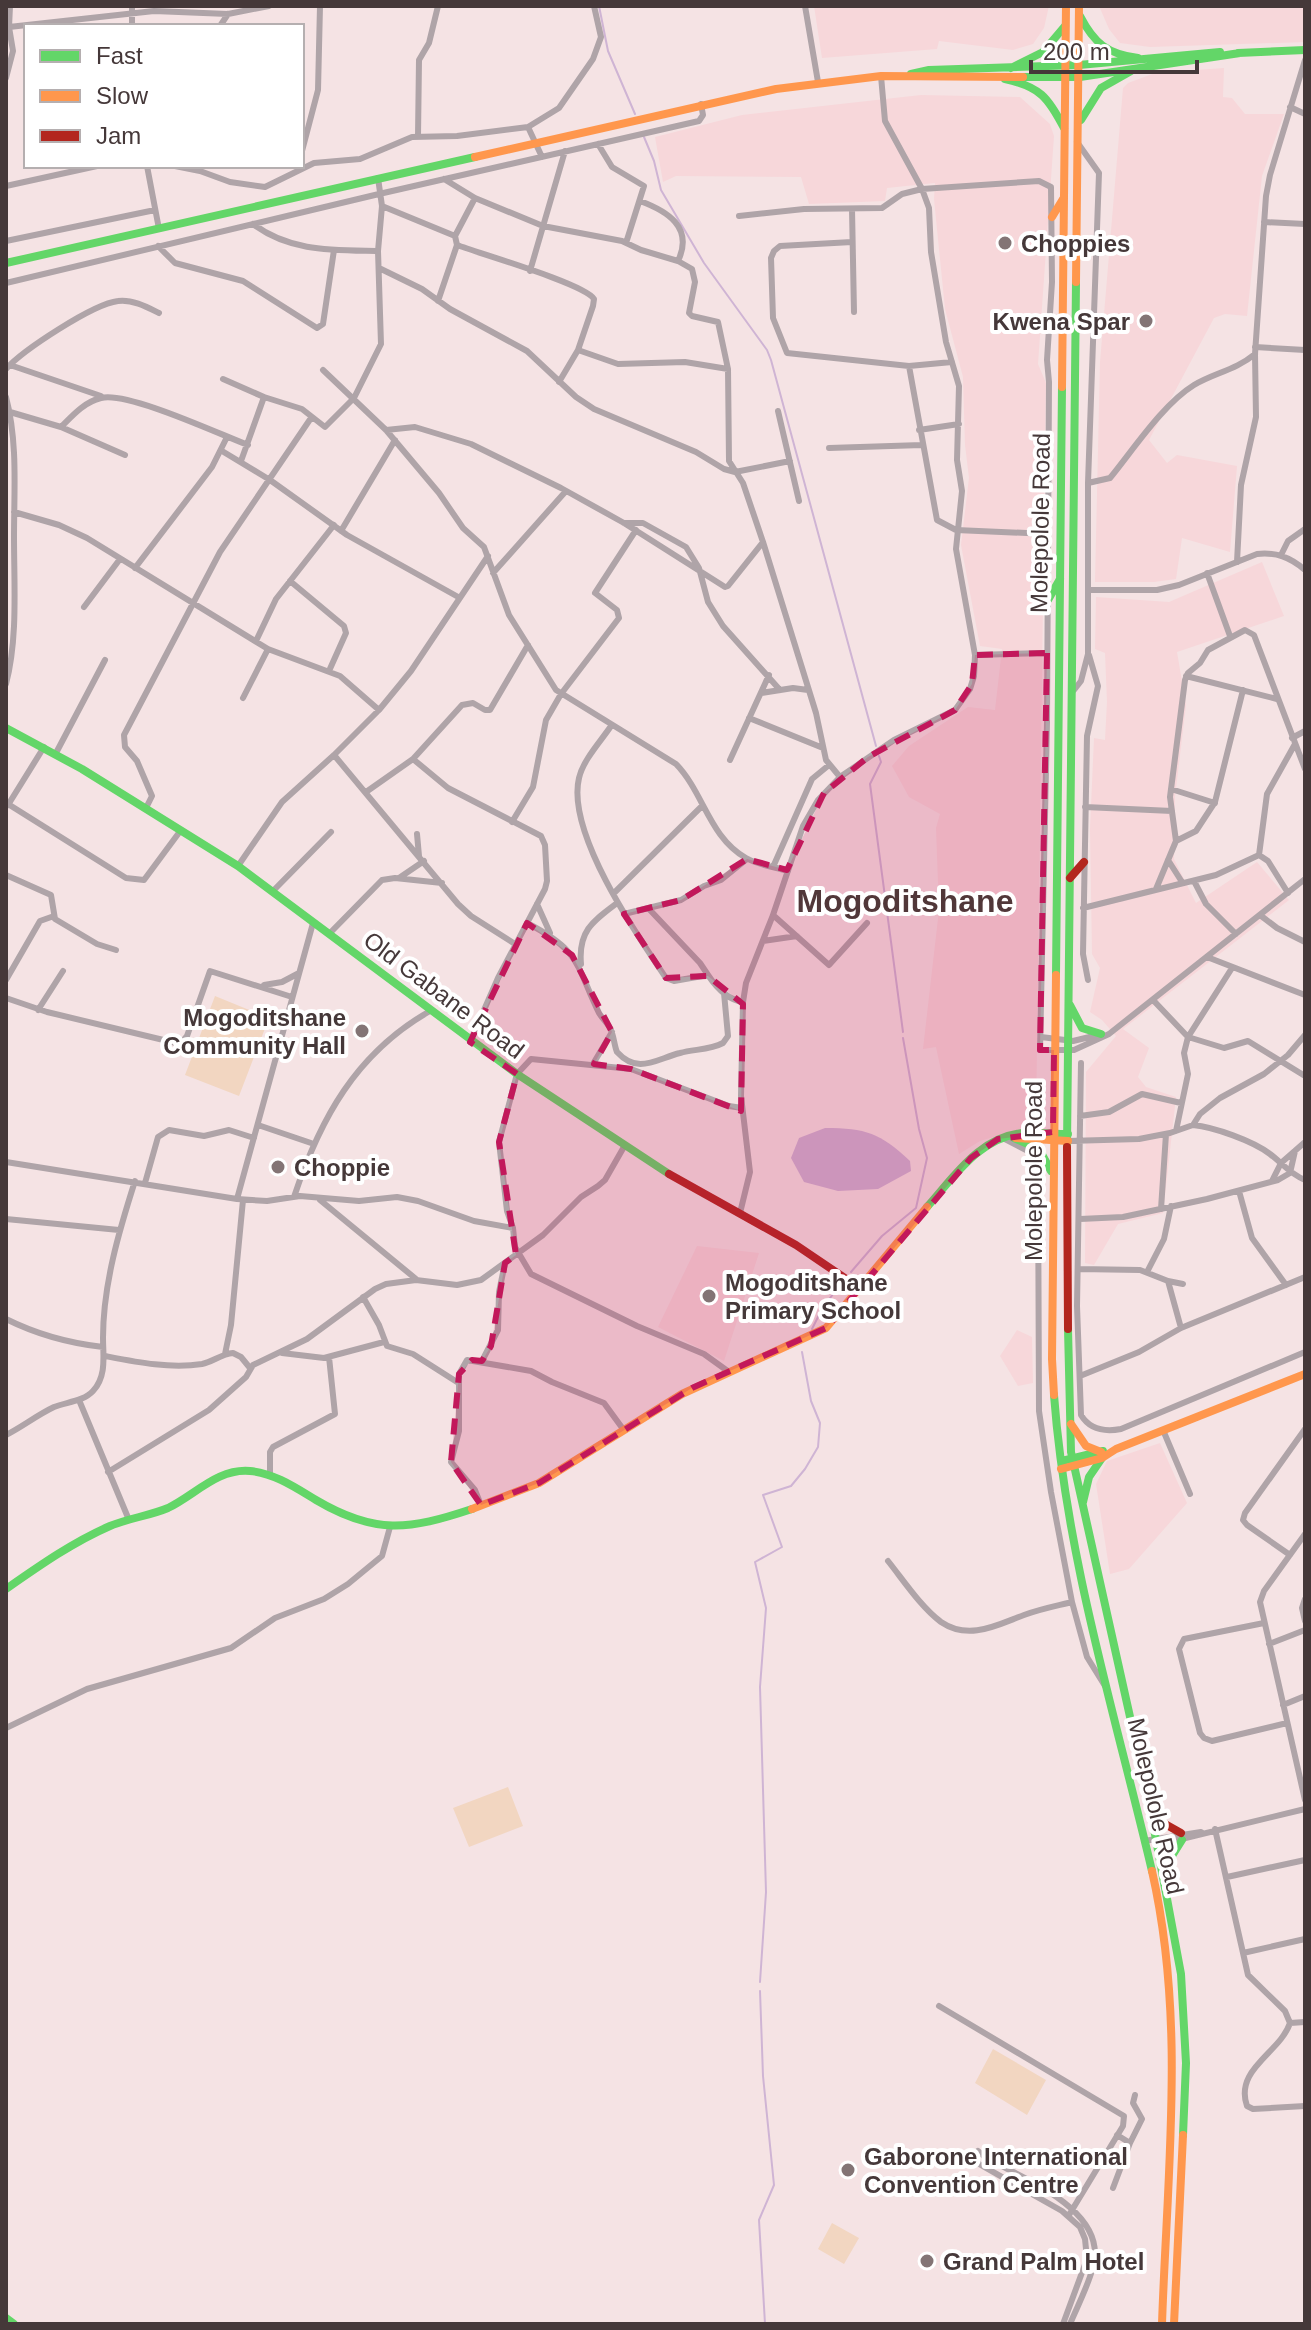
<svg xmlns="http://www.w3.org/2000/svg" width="1311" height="2330" viewBox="0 0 1311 2330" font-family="Helvetica,sans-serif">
	<rect width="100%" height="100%" fill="#f5e3e4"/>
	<path fill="#f7d7da" d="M814,6h235l-5,22 -11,16 -20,6 -74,-9 -2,8 -115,9z
		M1099,6h206v36l-155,5 -30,-4 -11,-14z
		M1224,68l-1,29 9,1 13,16h39l-22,62 -15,140 -22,-2 -11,4 -65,122 18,23 10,-8 60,11 -7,86 -48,-14 -6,41 -22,3h-59l5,-220 23,-274 5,-5 27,-10z
		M921,95l99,2 30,27 4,12 -16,228 8,19 -10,735 -10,9 -46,14 -21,13 -23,-107 -13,2 16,-139 -3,-82 4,-14 -31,-17 -17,-31 17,-20 59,-39 27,3 7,-61 -22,-3 -19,-101 8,-67 -4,-33 -2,-68 -18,-68 -11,-110 1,-16 -48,5 -2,13 -76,3 -8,-27 -125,-1 -13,6 -8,-45 87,-22z
		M1262,562l22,54 -107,36 9,53 -11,92 -1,62 22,44 61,-41 32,38 -166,129 26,19 -11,29 8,10 30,10 -13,116 -45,11 -24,41 -9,-2 1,-191 30,-36 -14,-16 -12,-8 10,-44 -8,-14 -2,-125 4,-91 11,2 2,-38 -2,-49 -10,-4 1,-52 73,5z
		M697,1246l62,7 -35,108 -66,-34z
		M1017,1330l15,7 1,46 -15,3 -18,-30z
		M1160,1443l27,60 -58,66 -19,5 -14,-90 11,-23z"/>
	<path fill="#f2d6c1" d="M215,996l54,22 -30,78 -54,-21z
		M508,1787l15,39 -54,21 -16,-39z
		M993,2049l53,31 -19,35 -52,-32z
		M832,2223l27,15 -15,26 -26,-15z"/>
	<path fill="#cfb4d4" d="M825,1128c41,0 55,5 85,33l1,10 -33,18 -40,2 -34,-9 -13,-24 8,-20z"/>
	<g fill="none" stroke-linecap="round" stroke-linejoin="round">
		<path stroke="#cfb4d4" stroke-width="2" d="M599,6l9,45 27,63
			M644,137l10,24 7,29 43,73 63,87 4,10 105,386
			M879,756l2,6 -11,22 33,248
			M851,1272l31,-36 34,-28 11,-50 -8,-29 -16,-91
			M812,1329l10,-20 14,-19
			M760,1982l6,-90 -6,-205 6,-79 -11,-46 27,-15 -19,-52 28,-9 14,-17 13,-22 2,-24 -9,-22 -9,-49
			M760,1991l3,85 11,109 -15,35 6,104"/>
		<path stroke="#afa4a8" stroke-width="6" d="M132,6v20
			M805,6l13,76
			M220,26l8,-12
			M9,27l145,-16 74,3 41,-8
			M6,78l7,-27 -4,-24 1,-21
			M1290,107l15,7
			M528,127l14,30
			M418,136l1,-76 10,-17 9,-37
			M598,144l14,23 32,19 -18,57
			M302,151l16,-61 2,-84
			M147,166l12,63
			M175,166l25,5 30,11 35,5 49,-24 46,-4 52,-22 45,-1 71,-9 31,-19 34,-49 8,-22 -7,-31
			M444,179l31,19 68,28 79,15 19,9 37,11 14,8 3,13 -6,31 3,3 26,6 10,47 1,92 14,22 20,59 53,171 10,47 14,17
			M6,186l91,-20
			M640,201c27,10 54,26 38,60
			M382,206l73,30 2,9
			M852,209l2,103
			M739,216l65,-7 78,-1 20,-14 20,-5 117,-8 12,6 1,95 -5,78 2,22 -2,340 -7,328h34l35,-16 196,-155
			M1264,222l41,2
			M253,224c37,28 80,26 125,27
			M455,236l20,-38
			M6,241l149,-31
			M852,242l-72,4 -6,5 -3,7 2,60 14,35 122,13 43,-4
			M158,246l17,17 68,18 74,47 6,-4 11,-74
			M379,268l43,21 28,20 77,42 49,46 18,12 102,43 28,17 11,3 55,-11
			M530,271l35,-120
			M6,283l373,-89 320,-73 4,-6 -2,-11
			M438,301l19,-56c24,9 128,39 137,54l-1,7 -15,44 -19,32
			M1050,322h45
			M1255,347l50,3
			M578,350l40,14 67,-2 43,7
			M10,365l91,31
			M909,366l28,154 19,10 92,4
			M6,369c17,-19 87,-65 112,-68 14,-2 29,6 41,12
			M323,370l63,60 53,63 24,35 21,19 25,68 47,75 120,74c28,29 33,73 70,94 12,7 29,9 42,13
			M223,379l41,18 -23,64
			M6,397c12,46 8,93 8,140 0,48 4,101 -8,147
			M264,397l38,12 23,18 29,-29 27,-54 -3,-93 4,-45 -4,-28
			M778,411l21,90
			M10,412l51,15c11,-11 23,-25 40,-29 26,-7 118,36 147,47
			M61,427l64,28
			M386,430l29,-3 56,17 90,44 63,35 101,64 3,-1 35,-44
			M919,430l40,-6
			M829,448l93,-3
			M222,451l48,29 77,55 113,63
			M1088,483l22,-5c23,-28 53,-74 84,-93 20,-12 42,-15 61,-31
			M14,512l45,13 28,13 181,111 72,27 39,34
			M624,523h19l43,24 13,21 9,34 15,24 57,64
			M341,531l54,-91
			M1281,555l7,-14 17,-12
			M1237,562l4,-77 15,-68 -1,-63 11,-158 4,-21 35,-115
			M135,568l77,-101 15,-30
			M493,573l73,-82
			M1207,573l23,63
			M290,581l54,45 2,7 -17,38
			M1088,590h69l22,-5 78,-31c19,-2 33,3 48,16
			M84,607l36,-48
			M256,641l20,-42 58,-74
			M975,655l72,-2
			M1186,676l91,23
			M1074,690l7,-9 7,-27v-171l11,-310 -22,-31
			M761,693l32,-5 15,2
			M243,698l25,-49
			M749,718l74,30
			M611,726c-10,15 -28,34 -32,52 -13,54 57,156 87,200l8,3 34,-6c8,12 20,25 35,27
			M1292,738l13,-7
			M56,753l49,-93
			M334,755l124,149 13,12 44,28
			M413,759l35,29 93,48 4,9 2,36 -2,8 -47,89 -28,64
			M730,760l39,-85
			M1171,789l44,14
			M366,792l47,-33 49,-54 11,-2 12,7h5l38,-65
			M8,804l118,74 18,2 37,-50
			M8,805l36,-58
			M1085,807l87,4
			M146,808l6,-12 -15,-35 -12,-14 -1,-12 96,-183 91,-134
			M512,822l21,-35 13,-67 15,-26 58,-76 -2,-8 -22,-17 41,-63
			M417,834l2,22
			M1176,841l20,-10 19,-29 28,-112
			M1259,855l8,-61 28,-50
			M1168,860l14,22
			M238,866l44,-64 52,-47 45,-45 32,-39 77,-115
			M773,867l39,-88 17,-14
			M6,875l45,20 4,24 42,25 19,6
			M399,878l25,-17
			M1194,881l12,23 30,30
			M1156,889l20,-48 -6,-44 15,-117 3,-7 12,-10 8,-13 37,-20 9,5 51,134
			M272,892l59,-60
			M614,893l88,-87
			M537,904l13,29
			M1083,908l133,-33 43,-20 9,6 20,32
			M649,909l51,54 8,12
			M624,914l57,-14 23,-14 17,-6 26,-21
			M773,915l56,50 38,-42
			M1260,915l17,13 28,14
			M527,923c54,28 48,40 72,90 3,5 8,10 11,15 4,7 4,17 7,24 21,23 39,7 63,1 14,-4 30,-3 43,-10l5,-7 -4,-43
			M329,934l53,-54 13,-2 47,5
			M763,941l34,-5
			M1207,957l98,38
			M581,964c-3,-33 12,-43 36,-61
			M6,980l34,-59 14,-5
			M1088,980l-5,-26 4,-218 11,-50 -9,-31
			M264,985l18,-3 17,-9
			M6,998l41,14 129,31 6,-1 5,-6 23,-65 82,26
			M1153,1000l35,37 36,11 24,-7 57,35
			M38,1010l25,-39
			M1305,1035l-17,20 -24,19 -44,24 -20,16 -7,11c21,2 60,16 77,29 12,9 20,20 35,26
			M1041,1037l32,4 29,-7
			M1081,1063l-4,243 4,109c9,15 24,17 40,14l184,-77
			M593,1064l19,-32
			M1080,1116l29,-4 33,-18 39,9
			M258,1125l53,18
			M1176,1131l12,-57 -4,-21 4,-16 44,-69
			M1003,1138l25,13 10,16 1,244 12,81 21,110 15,55 18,29
			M1068,1141l71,-2 31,-6 23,-8
			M6,1162l231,37 30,2 33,-5 59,5 38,-4 21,4 56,20 39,7
			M1272,1181l9,-18 24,-21
			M145,1183l13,-46 11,-7 35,6 25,-6 25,8
			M1239,1191l13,47 34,47
			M294,1197c26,-78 62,-144 136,-186
			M237,1199l76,-276
			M320,1200l96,79
			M1161,1209l5,-75
			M740,1213l10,-41 -9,-76 2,-94 3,-19 27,-68 30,-89 15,-26 22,-23 54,-37 61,-30 15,-21 4,-13 1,-21 -19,-106 6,-58 -5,-31 2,-74 -13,-44 -15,-90 -2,-44 -7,-19 -37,-68 -4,-45
			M6,1219l113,11
			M1080,1219l43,-2 84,-18 71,-19 12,-7 5,-22
			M1079,1269l61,1 28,11 15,3
			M1147,1272l17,-33 7,-33
			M1168,1281l13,47
			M363,1297l16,28 8,21 26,8 44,28
			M6,1319c32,16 61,24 97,28
			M282,1353l42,5 60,-16
			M225,1354l6,-29 12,-125
			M105,1356c31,6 65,13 97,8 11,-2 19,-10 31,-11l8,4 9,11
			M482,1361l16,-31 1,-38 6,-29
			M729,1372l-25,-18 -67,-28 -106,-52 -16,-27 -2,-19 -6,-17 -8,-69 18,-68 14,-15 100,10 98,37 13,2
			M1080,1376l59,-24 42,-24 124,-51
			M79,1400l50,120
			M1163,1430l27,64
			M6,1435c16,-8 31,-20 48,-28 13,-5 30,-6 39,-16 14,-15 10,-36 10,-53 0,-53 16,-107 32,-157
			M108,1472l101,-62 37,-33 7,-12 54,-26 68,-50 11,-5 30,-4 41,5 24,-5 62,-45 38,-38 17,-11 7,-6 20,-35
			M270,1476v-24l3,-5 62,-33 -6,-57
			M481,1505l-6,-15 -24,-28 8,-31v-57l8,-14 64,11 21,11 52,21 19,26
			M1305,1534l-41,57 -4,11 45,198
			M1290,1555l-43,-30 -4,-5 2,-7 60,-84
			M888,1561c16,20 33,46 53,61 28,19 56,3 83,-7 16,-6 32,-9 48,-13
			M1305,1599l-3,9 3,13
			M1264,1623l-80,16 -5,10 21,84 4,5 8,3 75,-18
			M1269,1644l36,-14
			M1283,1705l22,-9
			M6,1728l81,-39 144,-41 44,-30 49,-19 24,-15 34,-28 8,-29
			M1215,1829l33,146 37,36 5,12c-10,30 -56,46 -43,83l6,3 52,-3
			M1144,1841l57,-9
			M1157,1845l148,-36
			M1227,1877l78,-17
			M1243,1953l62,-14
			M939,2006l185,110 -1,10 -54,89
			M1290,2023l15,-1
			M1130,2143l12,-24 -9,-16 2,-8
			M978,2151l7,6c38,22 124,53 108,110 -5,19 -15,38 -23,57
			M972,2160l90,51 18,16 5,12 2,20 -24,65
			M1113,2188l17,-45 -13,-8"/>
		<path stroke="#63d668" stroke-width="8" d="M1080,16c14,27 27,38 58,42
			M1238,53l67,-3
			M1011,68l32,-16 22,-26
			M911,74l18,-4 150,-5 141,-13
			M1023,77h57l160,-24
			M1005,79c35,8 43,18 59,49
			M1081,120l20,-32 30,-17
			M6,263l469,-106
			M1048,600l12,-21
			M6,728l76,41 156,97 279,208 152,100
			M1056,975l6,-588
			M1070,1005l12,23 19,6
			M1014,1138l25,11 12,22
			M1067,1147l9,-865
			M927,1207c27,-30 53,-71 97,-74 14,-1 30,1 44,1
			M1068,1329l3,123 78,350 32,172 5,89 -3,72
			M1054,1395c12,162 61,319 98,476
			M1066,1460l37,-9
			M1083,1502l6,-25 13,-19
			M6,1589c33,-23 67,-47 104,-63 19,-8 39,-10 58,-18 27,-13 50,-40 82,-37 24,2 46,17 66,29 59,35 93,30 156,9
			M1166,1880l6,-24 10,-16
			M6,2318l8,6"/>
		<path stroke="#ff974d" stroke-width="8" d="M475,157l301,-68 105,-13 142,1
			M1052,217l11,-18
			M1076,282l3,-276
			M1062,387l4,-381
			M1016,1138l52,3
			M1054,1395l-2,-36 4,-384
			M1071,1424l15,22 15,6
			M1061,1469l41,-11 14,-9 189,-75
			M472,1509l67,-26 143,-89 144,-66 101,-121
			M1152,1871c34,149 15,302 10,453
			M1174,2324l9,-189"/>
		<path stroke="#b3261e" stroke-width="8" d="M1070,878l14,-16
			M1067,1147l1,182
			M669,1174l127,71 65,44
			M1151,1804l14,20 16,9"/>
	</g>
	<path fill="#c2185b" fill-opacity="0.2" stroke="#c2185b" stroke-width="6" stroke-dasharray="16 10" stroke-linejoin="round" d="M1047,653l-7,397h14l-1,82 -55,7 -27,19 -145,170 -134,60 -153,95 -58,22 -30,-43 8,-88 13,-14 10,1 9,-15 14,-83 11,-8 -17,-113 18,-68 -47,-32 57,-119 45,32 40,77 -18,32 37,5 110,42 2,-107 -35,-28 -42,2 -42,-64 57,-14 66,-41 40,11 37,-77 44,-36 87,-47 17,-26 3,-29z"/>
	<g fill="#837475" stroke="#fff" stroke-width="3">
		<circle cx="1005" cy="243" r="8"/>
		<circle cx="1146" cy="321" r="8"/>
		<circle cx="362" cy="1031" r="8"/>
		<circle cx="278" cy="1167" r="8"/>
		<circle cx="709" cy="1296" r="8"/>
		<circle cx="848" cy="2170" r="8"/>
		<circle cx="927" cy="2261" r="8"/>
	</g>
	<g text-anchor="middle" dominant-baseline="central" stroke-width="8" stroke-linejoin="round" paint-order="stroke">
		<g font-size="24" font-weight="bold" fill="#453839" stroke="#fff" text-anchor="start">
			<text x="1021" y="243">Choppies</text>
			<text x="1130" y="321" text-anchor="end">Kwena Spar</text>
			<text x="346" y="1017" text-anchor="end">Mogoditshane<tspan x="346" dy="28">Community Hall</tspan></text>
			<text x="294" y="1167">Choppie</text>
			<text x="725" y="1282">Mogoditshane<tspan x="725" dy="28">Primary School</tspan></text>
			<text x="864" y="2156">Gaborone International<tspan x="864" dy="28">Convention Centre</tspan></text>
			<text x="943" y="2261">Grand Palm Hotel</text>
		</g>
		<g font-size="24" fill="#453839" stroke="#fff">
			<text transform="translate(1040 523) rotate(-89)">Molepolole Road</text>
			<text transform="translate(444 995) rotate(37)">Old Gabane Road</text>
			<text transform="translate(1033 1171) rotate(-90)">Molepolole Road</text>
			<text transform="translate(1156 1806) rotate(77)">Molepolole Road</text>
		</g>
		<g font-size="32" font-weight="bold" fill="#513739" stroke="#fff">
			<text x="905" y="901">Mogoditshane</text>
		</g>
	</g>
	<rect width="1311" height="2330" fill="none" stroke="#453839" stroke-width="16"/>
	<rect x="24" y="24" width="280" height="144" fill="#ffffff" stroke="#b5afb0" stroke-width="2"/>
	<rect x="40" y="50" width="40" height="12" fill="#63d668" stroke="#b5afb0" stroke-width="2"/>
	<text x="96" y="64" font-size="24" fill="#453839">Fast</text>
	<rect x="40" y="90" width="40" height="12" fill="#ff974d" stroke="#b5afb0" stroke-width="2"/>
	<text x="96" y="104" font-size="24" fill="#453839">Slow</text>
	<rect x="40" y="130" width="40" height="12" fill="#b3261e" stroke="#b5afb0" stroke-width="2"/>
	<text x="96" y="144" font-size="24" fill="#453839">Jam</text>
	<path d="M1031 60v12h166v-12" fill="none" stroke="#453839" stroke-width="4"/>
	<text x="1043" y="60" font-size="24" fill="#453839" stroke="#ffffff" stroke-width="6" paint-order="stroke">200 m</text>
</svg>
